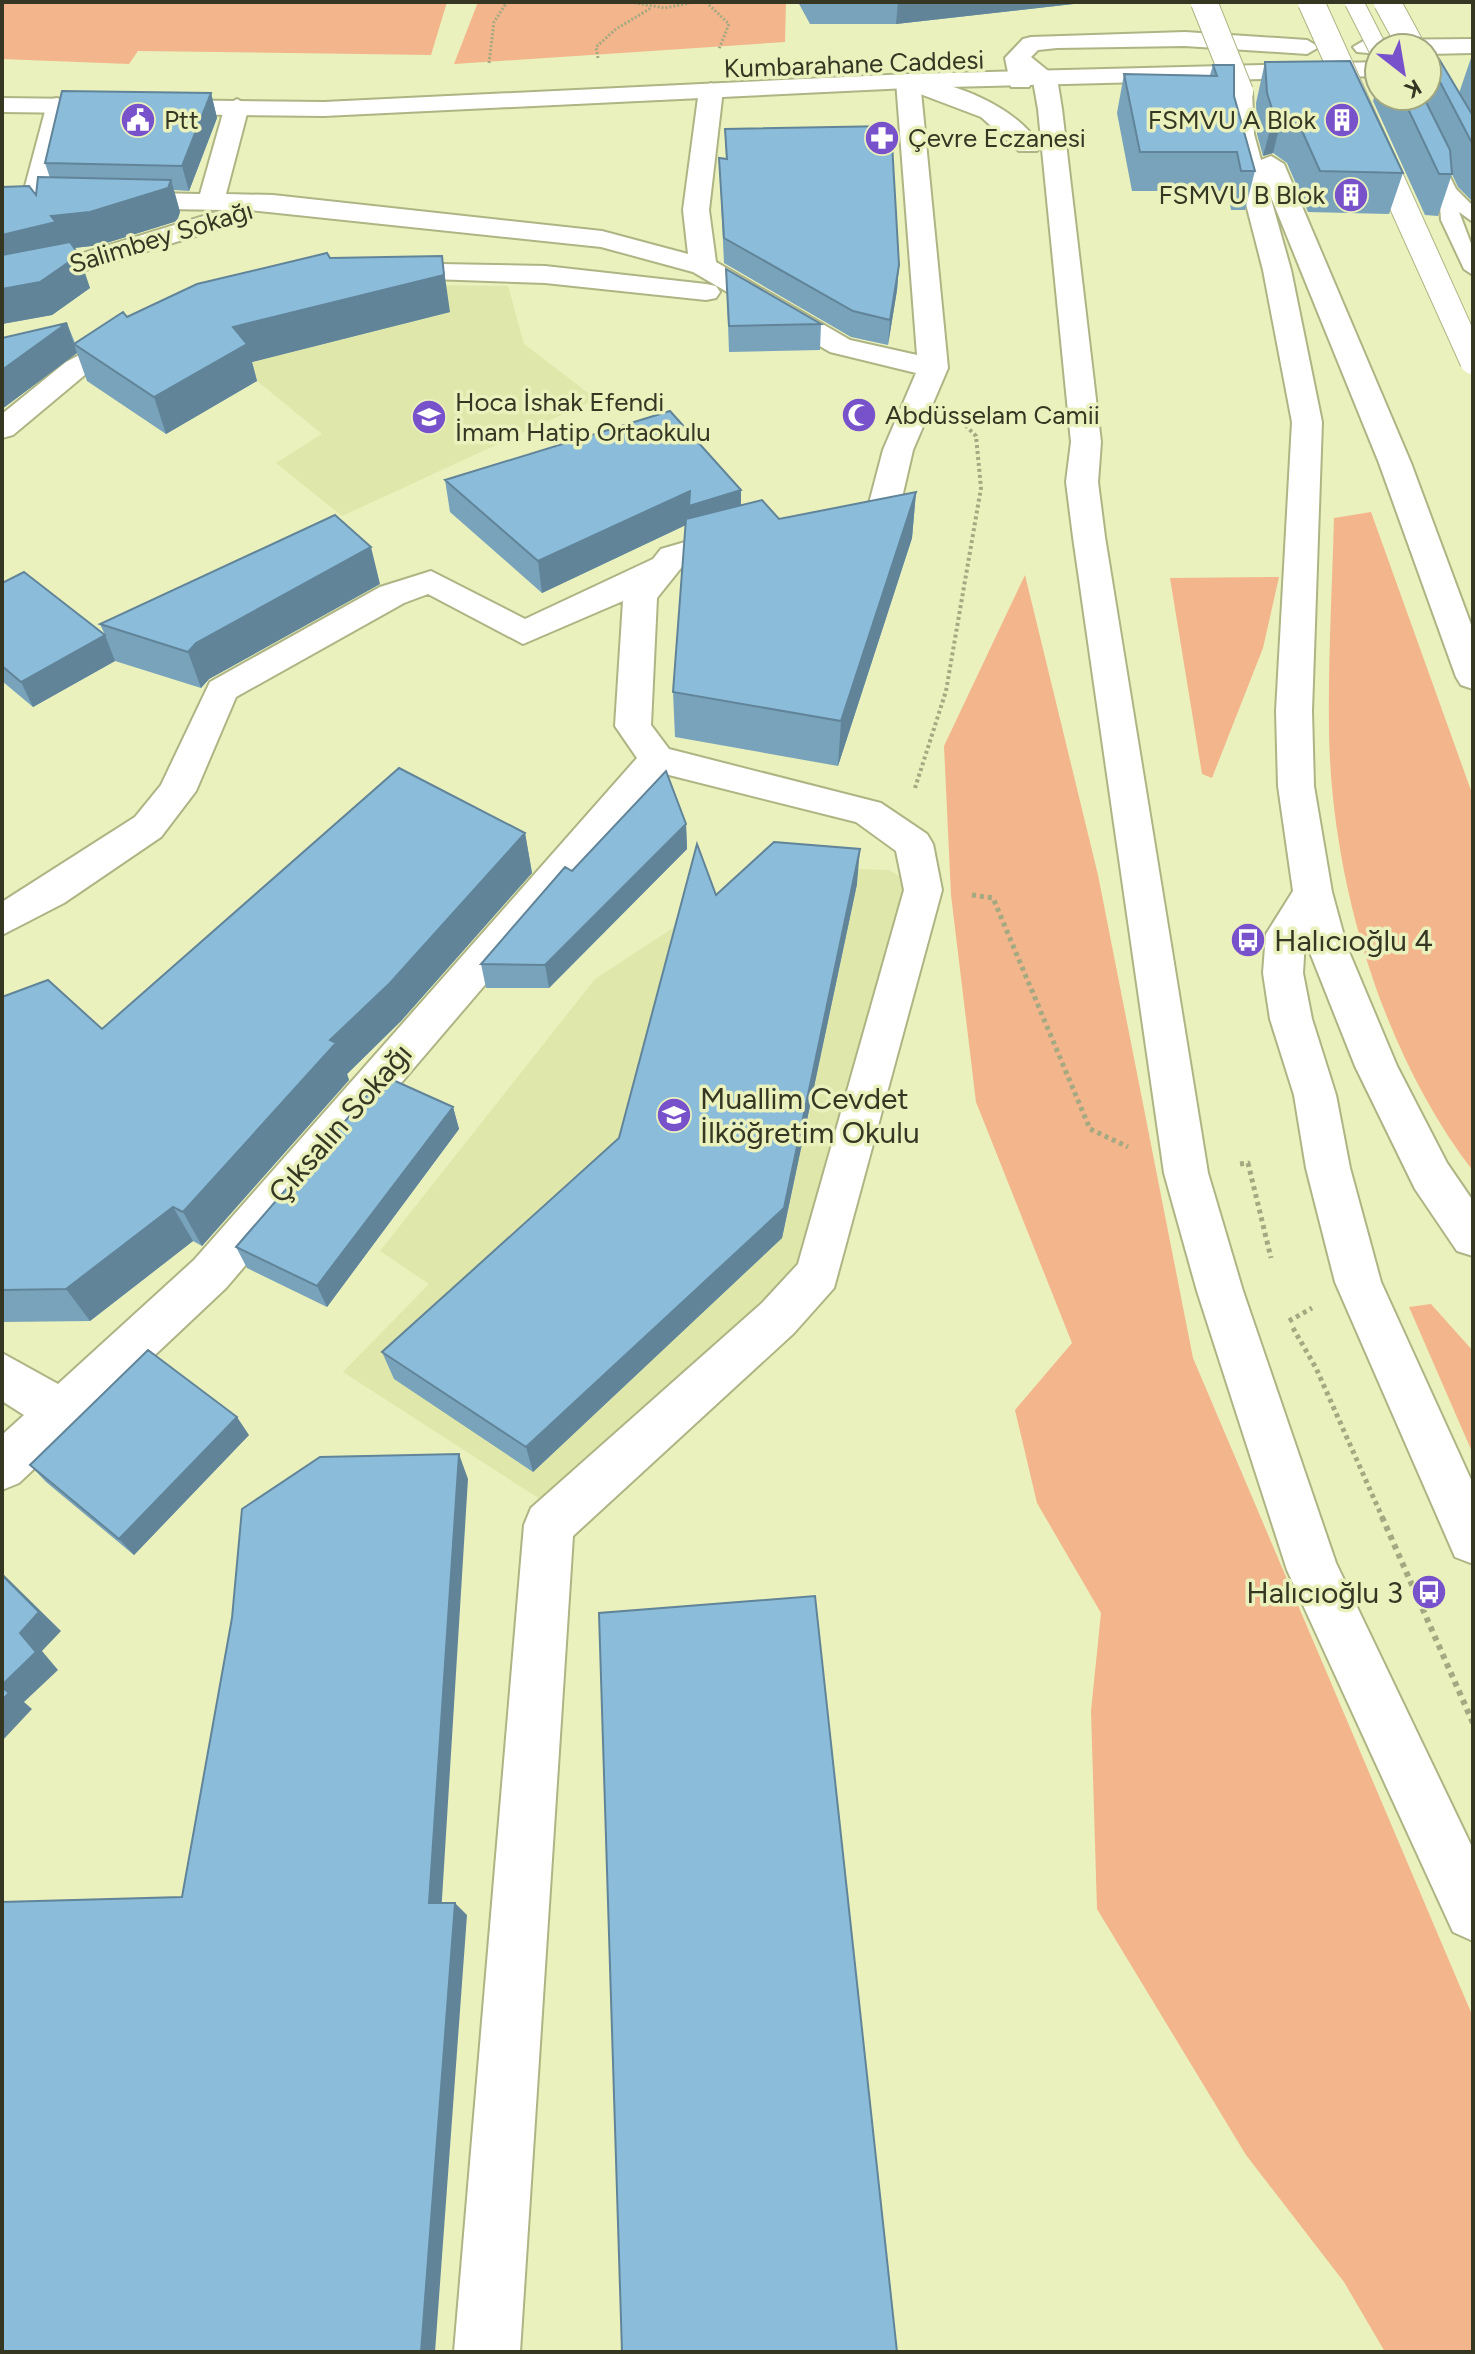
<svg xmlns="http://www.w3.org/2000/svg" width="1475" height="2354" viewBox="0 0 1475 2354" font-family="Figtree,sans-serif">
	<rect width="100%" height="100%" fill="#eaf1bd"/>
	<path fill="#dfe7ab" d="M356,284l152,2 16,58 72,55 -254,117 -66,-53 46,-29 -65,-53 -51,-60z
		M768,866l121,4 34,20 -105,384 -255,240 -220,-142 86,-88 -49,-33 215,-272z"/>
	<path fill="#f3b58c" d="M2,2h445l-16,53 -293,-4 -9,13 -127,-5z
		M478,2h308l-1,40 -331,22z
		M1371,512l102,284v375c-91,-118 -142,-291 -144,-440 -1,-71 3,-142 5,-213z
		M1025,575l73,300 95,483 280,659v335h-88l-41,-70 -98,-127 -149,-246 -6,-198 10,-98 -64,-110 -22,-93 57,-67 -96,-241 -25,-207 -7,-149z
		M1279,577l-16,71 -51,130 -10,-4 -32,-196z
		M1431,1304l42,47v103l-64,-147z"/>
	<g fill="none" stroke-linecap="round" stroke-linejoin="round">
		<g stroke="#aeb483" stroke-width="4">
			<path id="lane" d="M1394,96h16l46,93 17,17v16l-14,-10 14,37v26l-9,-6 -23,-49 -2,-29z"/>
		</g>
		<g stroke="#aeb483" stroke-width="4">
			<path id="street" d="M908,74l12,7 28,287 -35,82 -16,69 -5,7c-19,5 -44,10 -63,5l-5,-7 5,-7 38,-6 16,-61 33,-77 -86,-21 -137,-80 -92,-25 -352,-37 2,4 -4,6 -171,53 -74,14v-16l59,-11 162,-50 -221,-4v-16h22l24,-90 9,-2 12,7 -19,86 150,3 25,-88 12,-7 12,7 -23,88 47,1 329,36 86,23 -5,-44 16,-120 12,-7 12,7 -14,120 7,52 134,78 67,15 -21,-274z
				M384,263l161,3 161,18 10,2 4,6 -4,6 -10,2 -161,-17 -171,-6 -4,-6 4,-6z
				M135,326l10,3 4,6 -4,6 -59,33 -73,61 -11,3v-24l64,-52z
				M740,526l11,3 5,7 -5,7 -66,20 -28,35 -6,127 18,24 212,54 46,31 6,10 9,46 -108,398 -40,45 -221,203 -53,816h-66l70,-827 7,-17 231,-205 36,-39 106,-374 -8,-39 -40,-29 -191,-48 -439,514 -207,195 -17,7v-55l22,-20 -22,-14v-48l56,31 136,-124 443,-502 -22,-32 8,-125 -100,43 -95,-50 -24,9 -168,94 -40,94 -35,46 -97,66 -62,32v-33l133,-85 26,-32 49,-103 170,-95 51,-16 94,48 128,-60 8,-10z"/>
		</g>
		<g stroke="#aeb483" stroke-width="4">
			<path id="primary" d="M1473,39v14l-46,1v-6h-48v6l-22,-2 -4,-5 12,-7z
				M1379,62v14l-471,12 -584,28 -322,-4v-14l322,4 584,-28z"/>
		</g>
		<g stroke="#aeb483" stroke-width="4">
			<path id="highway" d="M1185,32l122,8 12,7 -12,7 -122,-8 -128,2 -19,2 -7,7 26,21 5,31 39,333 -3,40 7,55 103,636 35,118 93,272 137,286v92l-20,-9 -166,-362 -90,-279 -33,-118 -91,-636 -7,-55 5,-40 -33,-333 -5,-28 -4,6h-18l-6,-29 18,-19 8,-2z
				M908,74c49,12 103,28 133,72l-4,5h-18l-38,-34 -82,-31 -3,-5z
				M1240,85l12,7 2,42 7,26 10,-4 13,8 127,299 62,167v59l-12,-4 -5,-8 -77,-214 -110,-271 22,78 31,152 -10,289 2,75 18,106 15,55 50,119 50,97 26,38v55l-16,-5 -42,-62 -60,-123 -50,-126 -2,33 9,46 24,76 14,73 31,114 92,202v80l-18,-7 -120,-275 -29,-114 -12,-73 -24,-76 -7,-46 3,-39 27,-43 -15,-105 -2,-75 16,-289 -29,-152 -35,-136v-42z"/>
		</g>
		<path stroke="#a4a981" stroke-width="3" stroke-dasharray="2 2" stroke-linecap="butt" d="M630,2l35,6 29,-6
			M706,2l23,22 -10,25
			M598,58l-2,-11 20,-18 35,-21
			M489,63l5,-41 13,-20"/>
		<path stroke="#a4a981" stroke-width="4" stroke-dasharray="3 3" stroke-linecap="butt" d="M915,788l31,-97 35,-203 -5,-52 -15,-15"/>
		<path stroke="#a4a981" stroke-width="5" stroke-dasharray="4 4" stroke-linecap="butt" d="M972,895l21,3 97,231 38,18
			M1240,1164l8,-1 23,95
			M1289,1321l23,-13
			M1293,1328l23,40 67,151"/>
		<path stroke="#a4a981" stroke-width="6" stroke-dasharray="5 5" stroke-linecap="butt" d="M1382,1517l91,206"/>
		<use href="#lane" fill="#fff" fill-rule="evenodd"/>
		<use href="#street" fill="#fff" fill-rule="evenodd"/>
		<use href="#primary" fill="#fff" fill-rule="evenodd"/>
		<use href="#highway" fill="#fff" fill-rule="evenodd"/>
		<g stroke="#aeb483" stroke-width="20" stroke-linecap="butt">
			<path id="lane-bridge" d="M1354,2l25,49"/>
		</g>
		<g stroke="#aeb483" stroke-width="28" stroke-linecap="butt">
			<path id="highway-bridge" d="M1204,2l36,90
				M1311,2l162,359
				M1387,2l25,46"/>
		</g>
		<use href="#lane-bridge" stroke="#fff" stroke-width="18"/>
		<use href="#highway-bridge" stroke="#fff" stroke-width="26"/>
	</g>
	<path fill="#78a3bb" d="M798,2h293l-195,22h-86z
		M1471,58h2v144l-15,-15 -6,-13 -14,42 -13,-1 -52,-114 6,-20v15h48v-33l1,-4 31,34z
		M1265,62l138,111 -14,41 -81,-2 -21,-49 -14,-10 -10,3 -6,-22 -1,-31z
		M1213,65l21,31 21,75 -10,39h-14l-3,-19h-96l-15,-78 7,-39 86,1z
		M211,93l6,25 -28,73 -15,-1 6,22 -3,9 -77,24 -26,3 16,40 -38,27 -50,9v-137l34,8 14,-17 -5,-15z
		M725,129l174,136 -2,25 -9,55 -37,-8 -127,-74 -5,-105 7,1z
		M330,258l120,54 -198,50 5,19 -91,53 -79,-53 -10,-28 -75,56v-71l65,-15 8,20 52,-26z
		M726,269l95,55 -1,26 -91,2z
		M445,480l296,10v16l38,13 137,-27 -4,46 -74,228 -163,-29 -2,-45 13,-167 -144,68 -92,-81z
		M2,583l103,52 -5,-11 280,-40 -171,95 -8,9 -86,-27 -82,46 -31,-26z
		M686,824l1,25 -138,139h-63l-5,-24 91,-93z
		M525,833l7,40 -131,148 -54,53 2,6 -147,166 -9,-5 -103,80 -88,1v-325l100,32z
		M857,884l-75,354 -249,234 -139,-93 -12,-27 237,-214 97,-243z
		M453,1107l6,22 -132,178 -80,-39 -11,-21z
		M249,1435l-115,120 -88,-73 -16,-17z"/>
	<path fill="#618499" d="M898,2h193l-195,22z
		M211,93l6,25 -28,73 -7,-25z
		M1283,113l-10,40 -10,3 11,-41z
		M171,180l9,32 -3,9 -77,24 -35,4 -63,21v-35l49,-19z
		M79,255l11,33 -38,27 -50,9v-35z
		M442,256l8,56 -198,50 5,19 -91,53 -12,-37 79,-70z
		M899,265l-2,25 -9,55 2,-25z
		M67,323l10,30 -75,56v-39z
		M741,490v32l-51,1 -148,70 -4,-32 152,-70z
		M916,492l-4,46 -74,228 3,-45z
		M371,547l9,37 -171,95 -8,9 -13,-36 8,-9z
		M105,635l10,26 -82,46 -12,-25z
		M686,824l1,25 -138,139 -4,-23z
		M525,833l7,40 -131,148 -54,53 2,6 -147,166 -19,-34 147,-172z
		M860,849l-3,35 -75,354 -249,234 -7,-25z
		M453,1107l6,22 -132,178 -10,-21z
		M173,1207l20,34 -103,80 -24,-32z
		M237,1417l12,18 -115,120 -15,-16z
		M459,1454l9,25 -27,436 -12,-12z
		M2,1573l59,58 -19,20 16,19 -34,32 8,7 -30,32v-56l18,-52z
		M455,1903l12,12 -32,437h-14z"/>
	<path fill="#8bbdda" stroke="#618499" stroke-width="2" d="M1428,59h11l34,57v29z
		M1350,61l53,112 -83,-2 -22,-49 -15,-9 -9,2 -7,-22 -2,-31z
		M1213,65h21v31l21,75h-14l-4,-19h-97l-16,-78 93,2z
		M62,91l149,2 -29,73 -137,-3z
		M1402,96h21l27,54 2,24h-13z
		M891,126l8,139 -9,55 -37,-9 -129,-73 -5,-80 8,1 -2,-30z
		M38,177l133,3 -3,8 -78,24 -39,4 5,6 -54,13v-48l27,-1 7,9z
		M70,242l9,13 -39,27 -38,7v-34z
		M327,253l3,5 112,-2 2,19 -211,52 14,17 -93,53 -80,-53 49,-32 4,5 70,-33z
		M726,269l95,55 -92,2z
		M67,323l-65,47v-32z
		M670,411l71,79 -52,16 1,-15 -152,70 -93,-81z
		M916,492l-75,229 -168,-29 13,-173 76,-19 17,19z
		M335,515l36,32 -175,96 -8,9 -88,-28z
		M24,572l81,63 -84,47 -19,-16v-83z
		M399,768l126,65 -135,150 -60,57 6,3 -153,169 -10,-5 -107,82 -64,1v-293l46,-17 54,49z
		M666,771l20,53 -141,141 -64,-1 84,-97 7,4z
		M774,842l86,7 -76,359 -258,239 -144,-95 237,-214 78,-294 19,51z
		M384,1076l69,31 -136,179 -81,-39z
		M148,1350l89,67 -118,122 -89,-74z
		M459,1454l-30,449h26l-34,449h-419v-450l180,-5 50,-279 10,-109 78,-52z
		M2,1575l37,37 -19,21 16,19 -34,33z
		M815,1596l82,756h-275l-23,-739z
		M2,1687l7,6 -7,7z"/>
	<defs>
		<g id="civic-disc" transform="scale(1.8)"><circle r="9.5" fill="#7852cb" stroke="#eaf1bd"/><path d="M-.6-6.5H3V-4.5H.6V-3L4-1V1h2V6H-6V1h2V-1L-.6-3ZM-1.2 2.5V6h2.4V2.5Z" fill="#fff"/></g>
		<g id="building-disc" transform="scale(1.8)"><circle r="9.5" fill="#7852cb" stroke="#eaf1bd"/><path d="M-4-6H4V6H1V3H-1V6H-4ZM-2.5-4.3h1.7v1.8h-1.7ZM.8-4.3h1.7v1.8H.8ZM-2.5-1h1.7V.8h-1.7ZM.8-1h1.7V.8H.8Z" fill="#fff"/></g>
		<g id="pharmacy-disc" transform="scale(1.8)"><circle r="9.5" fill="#7852cb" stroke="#eaf1bd"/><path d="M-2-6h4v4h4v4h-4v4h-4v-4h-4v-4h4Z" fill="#fff"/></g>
		<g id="mosque-disc" transform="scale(1.8)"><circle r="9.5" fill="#7852cb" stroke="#eaf1bd"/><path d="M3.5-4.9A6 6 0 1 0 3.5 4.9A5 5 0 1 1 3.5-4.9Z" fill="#fff"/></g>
		<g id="school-disc" transform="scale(1.8)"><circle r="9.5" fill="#7852cb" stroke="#eaf1bd"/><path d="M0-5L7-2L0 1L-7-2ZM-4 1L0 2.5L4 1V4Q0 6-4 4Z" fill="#fff"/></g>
		<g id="bus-disc" transform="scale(1.8)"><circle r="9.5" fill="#7852cb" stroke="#eaf1bd"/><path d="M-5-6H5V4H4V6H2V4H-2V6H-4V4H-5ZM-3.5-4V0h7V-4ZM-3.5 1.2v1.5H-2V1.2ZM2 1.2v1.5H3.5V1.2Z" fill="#fff"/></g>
	</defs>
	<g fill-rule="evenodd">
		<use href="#civic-disc" x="138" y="120"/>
		<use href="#building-disc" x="1342" y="120"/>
		<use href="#pharmacy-disc" x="882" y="138"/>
		<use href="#building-disc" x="1351" y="195"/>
		<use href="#mosque-disc" x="859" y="415"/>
		<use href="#school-disc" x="429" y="417"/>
		<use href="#bus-disc" x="1248" y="940"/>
		<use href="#school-disc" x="674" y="1115"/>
		<use href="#bus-disc" x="1429" y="1592"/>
	</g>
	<g text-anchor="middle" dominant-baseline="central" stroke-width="7" stroke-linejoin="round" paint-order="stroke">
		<g font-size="26" fill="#353723" stroke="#eaf1bd">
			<text transform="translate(854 64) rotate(-2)">Kumbarahane Caddesi</text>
			<text transform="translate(161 237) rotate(-17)">Salimbey Sokağı</text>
		</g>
		<g font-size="26" fill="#353723" stroke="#eaf1bd" text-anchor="start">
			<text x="164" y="120">Ptt</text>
			<text x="1316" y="120" text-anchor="end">FSMVU A Blok</text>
			<text x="908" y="138">Çevre Eczanesi</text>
			<text x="1325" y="195" text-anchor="end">FSMVU B Blok</text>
			<text x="455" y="402">Hoca İshak Efendi<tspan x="455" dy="30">İmam Hatip Ortaokulu</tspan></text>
			<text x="885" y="415">Abdüsselam Camii</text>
		</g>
		<g font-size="30" fill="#353723" stroke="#eaf1bd" text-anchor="start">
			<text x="1274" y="940">Halıcıoğlu 4</text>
			<text x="700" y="1098">Muallim Cevdet<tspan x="700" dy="34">İlköğretim Okulu</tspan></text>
			<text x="1403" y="1592" text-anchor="end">Halıcıoğlu 3</text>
		</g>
		<g font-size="30" fill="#353723" stroke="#eaf1bd">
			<text transform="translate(340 1123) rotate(-49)">Çıksalın Sokağı</text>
		</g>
	</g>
	<rect width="1475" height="2354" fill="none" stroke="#353723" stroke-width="8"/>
	<g transform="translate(1403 72) rotate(149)"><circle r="38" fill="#eaf1bd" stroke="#a2a77f" stroke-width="2"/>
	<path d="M0-6L14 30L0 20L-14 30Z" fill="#7852cb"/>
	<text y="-12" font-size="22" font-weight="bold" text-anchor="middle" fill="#353723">K</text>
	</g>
</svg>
